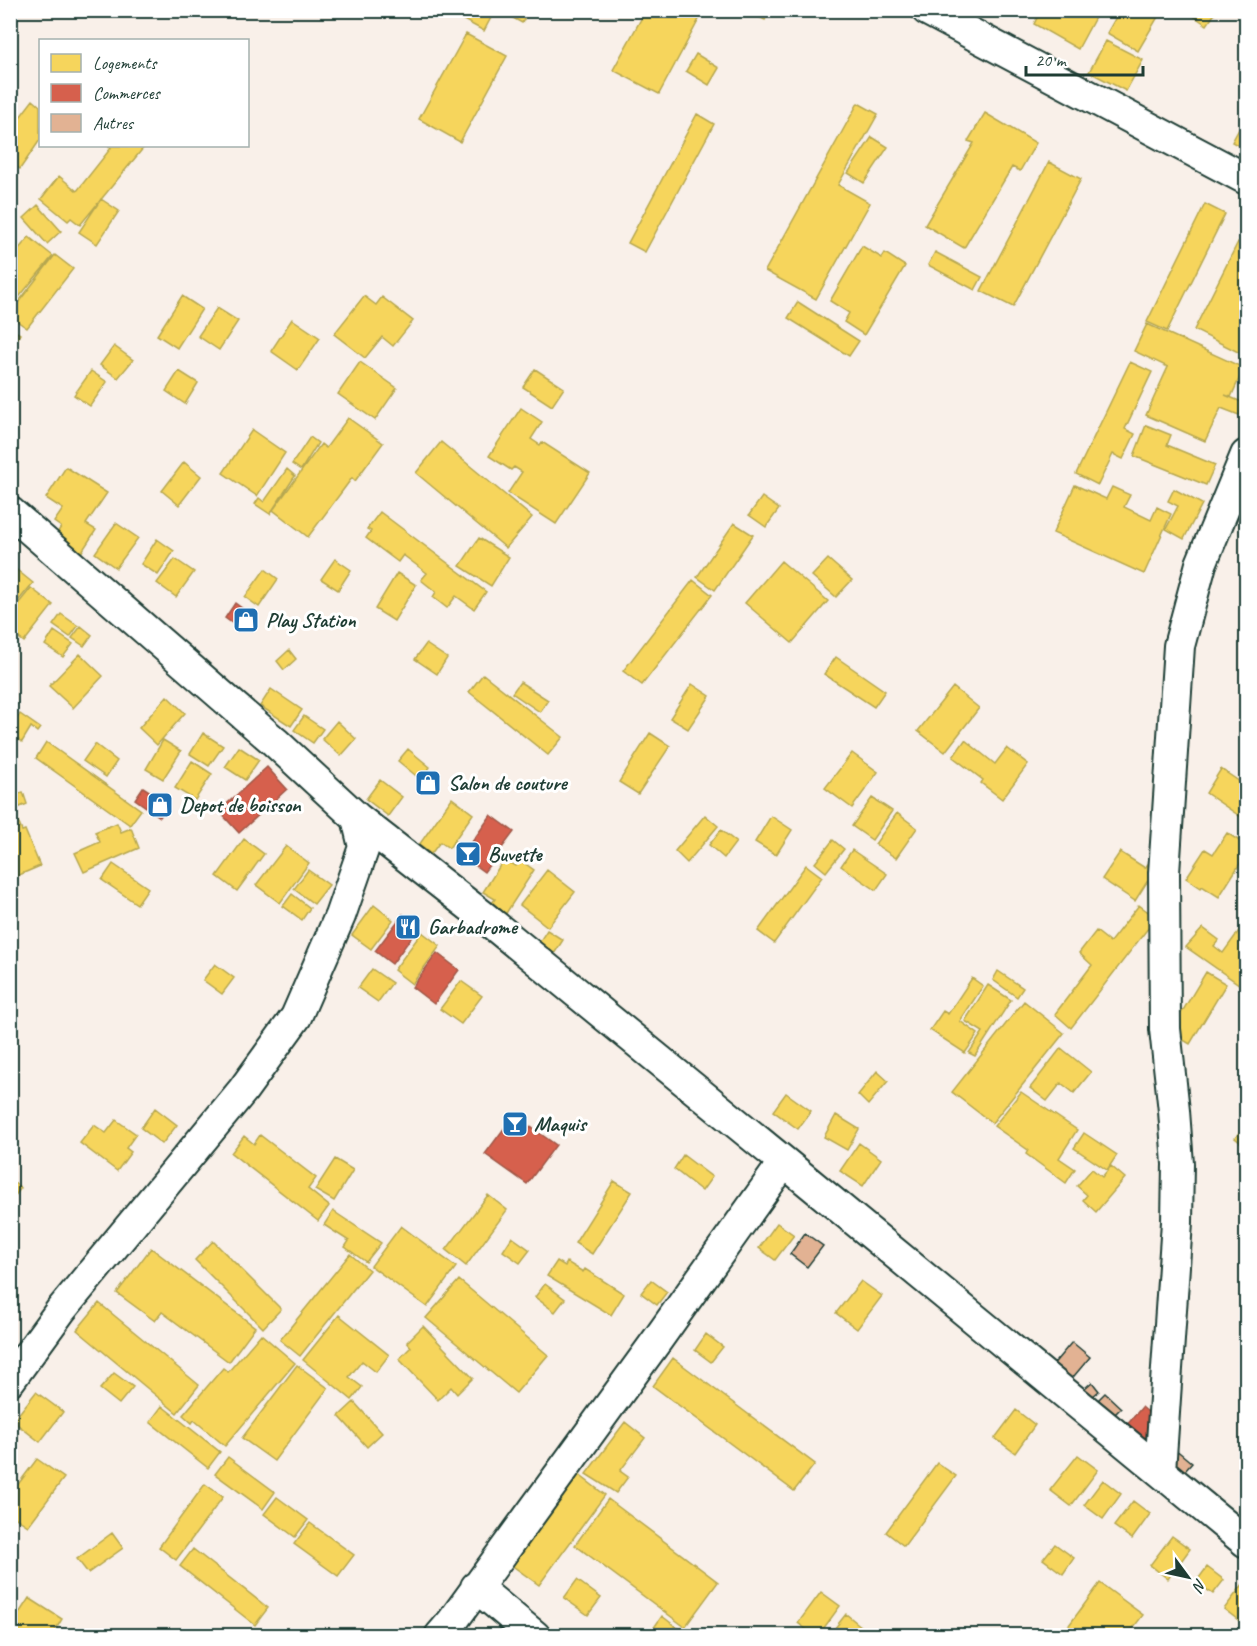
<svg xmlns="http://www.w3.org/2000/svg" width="1257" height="1646" viewBox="0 0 1257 1646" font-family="Caveat,sans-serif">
	<rect width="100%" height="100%" fill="#f9f0e9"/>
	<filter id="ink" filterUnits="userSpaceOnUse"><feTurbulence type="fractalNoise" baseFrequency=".0167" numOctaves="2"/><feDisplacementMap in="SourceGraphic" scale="12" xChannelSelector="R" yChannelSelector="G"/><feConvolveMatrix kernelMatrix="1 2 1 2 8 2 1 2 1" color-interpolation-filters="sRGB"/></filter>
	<g filter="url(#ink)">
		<path fill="#f6d55c" stroke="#b6a750" stroke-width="1.5" d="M445,10h50l-11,21z
			M503,10h26l-7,13 -20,-11z
			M646,10h58l-45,84 -46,-24z
			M745,10h25l-5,10z
			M1041,10h58l-21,39 -44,-25z
			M1120,10h42l-24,41 -31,-18z
			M1191,10h23l2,2 -9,13 -18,-12z
			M466,34l41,22 -47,86 -41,-23z
			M1106,41l37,19 -17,31 -37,-19z
			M696,54l23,14 -10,17 -23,-14z
			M33,100l7,6v34l-20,29 -10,-7v-32z
			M858,103l20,11 -40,71 32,18 -54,96 -51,-28z
			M985,113l51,30 -16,28 -8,-4 -48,81 -39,-23 49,-82 -6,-2z
			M697,114l17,10 -69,128 -17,-9z
			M1246,116v34l-14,-8z
			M872,137l16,10 -24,36 -16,-10z
			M108,146h37l-65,79 -9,-7 -3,3 -27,-22 18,-23 18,15 34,-43z
			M1049,162l32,17 -68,128 -32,-16z
			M101,199l18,12 -22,33 -18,-12z
			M1205,204l20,10 -58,117 -20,-9z
			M38,205l23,26 -14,13 -23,-26z
			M29,237l24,19 -43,52v-49z
			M1238,242l8,5v109l-52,-26z
			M862,246l20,12 3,-5 20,13 -41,69 -20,-13 5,-9 -19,-12z
			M935,252l47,25 -7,13 -47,-25z
			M55,255l18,14 -46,59 -17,-12v-3z
			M182,296l20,13 -25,39 -20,-13z
			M364,296l12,9 6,-8 31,24 -20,25 -11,-9 -17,21 -31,-24z
			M798,302l61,39 -10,15 -61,-38z
			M217,308l21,13 -19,29 -21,-14z
			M292,319l28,19 -22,32 -27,-19z
			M1147,324l97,44 -13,29 -6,-2 19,8 -5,12 -18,-7 -16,33 -59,-26 22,-48 -34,-16z
			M10,328l10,6 -9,16h-1z
			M114,346l19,14 -15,18 -18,-13z
			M360,362l37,26 -22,32 -37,-26z
			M1130,362l22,10 -27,57 10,5 -12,25 -10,-5 -15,31 -22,-11z
			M535,369l29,19 -12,18 -29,-19z
			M91,371l16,11 -17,24 -16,-11z
			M179,371l19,12 -13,21 -19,-13z
			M521,408l21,14 -11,17 9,6 2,-3 48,31 -34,51 -48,-31 14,-21 -8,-5 -3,3 -22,-14z
			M348,418l35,25 -28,38 -3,-3 -44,59 -35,-27 48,-66 5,4z
			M1146,425l25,10 -4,10 48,20 -9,20 -72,-29z
			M252,430l33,23 -28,43 -34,-23z
			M310,437l8,6 -17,27 -9,-6z
			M441,442l91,75 -26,31 -90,-75z
			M184,462l17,14 -22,29 -17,-14z
			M66,467l41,26 -21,31 10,6 -17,26 -25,-18 7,-11 -7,-5 9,-13 -17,-11z
			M287,469l8,7 -25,38 -15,-10 4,-6 5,4z
			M1075,485l31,14 6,-12 18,8 -6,12 27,13 6,-13 14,7 -27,60 -91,-41z
			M1174,489l28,15 -18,35 -18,-10 12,-23 -10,-5z
			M762,497l17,12 -13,18 -17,-12z
			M380,512l106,80 -12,17 -18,-13 -9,12 -14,-11 3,-5 -15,-12 6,-7 -24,-18 -5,7 -32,-24 5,-7 -4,-2z
			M116,523l22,15 -22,30 -21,-15z
			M734,523l19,12 -38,55 -18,-13z
			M479,538l30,19 -18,29 -31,-20z
			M157,539l17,12 -16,24 -17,-11z
			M175,559l19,13 -18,25 -19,-14z
			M335,559l16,11 -13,20 -17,-11z
			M828,559l24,21 -16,17 -24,-21z
			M781,561l47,40 -36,42 -47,-40z
			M12,566l21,17 -23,28v-42z
			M265,569l13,10 -19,28 -14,-10z
			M397,573l19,12 -22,36 -19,-12z
			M693,580l19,15 -70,90 -19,-14z
			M31,588l22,17 -29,37 -14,-11v-17z
			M61,614l17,12 -8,11 -17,-12z
			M81,626l11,9 -8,11 -12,-8z
			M54,631l19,13 -10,13 -18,-12z
			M426,644l21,14 -10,16 -22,-15z
			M289,650l7,9 -12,11 -7,-9z
			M80,654l23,22 -30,32 -24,-22z
			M836,657l49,34 -11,16 -50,-33z
			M483,674l80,63 -15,18 -79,-63z
			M520,682l28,18 -8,12 -28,-19z
			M692,684l18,12 -22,33 -18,-11z
			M953,687l26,21 -34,44 -27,-21z
			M271,689l31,21 -11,16 -31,-20z
			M167,696l18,17 -28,32 -18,-17z
			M20,714l20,14 -3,4 -6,-5 -9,15 -12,-8v-6z
			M304,716l19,13 -10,14 -19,-13z
			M337,721l19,18 -15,17 -19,-17z
			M203,733l20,13 -14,20 -19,-12z
			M650,733l20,13 -32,48 -19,-12z
			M163,740l18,11 -18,28 -17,-10z
			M965,740l30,24 12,-16 21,16 -26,35 -21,-16 2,-3 -30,-23z
			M46,742l95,68 -11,15 -94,-67z
			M95,744l22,17 -11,16 -23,-16z
			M239,747l20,13 -14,20 -20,-13z
			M408,749l22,18 -10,12 -22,-18z
			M852,753l26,19 -26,36 -27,-20z
			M192,761l20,13 -17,26 -20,-12z
			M1221,769l25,17v24l-5,7 -35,-24z
			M380,780l22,17 -14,19 -22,-17z
			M23,792l4,12 -14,6 9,21 3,-1 15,36 -28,12 -2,-81z
			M452,798l21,16 -24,34 -9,-6 -9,12 -12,-9z
			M872,798l20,13 -20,29 -20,-14z
			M897,813l20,15 -21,30 -21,-14z
			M705,815l13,11 -31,37 -12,-12z
			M771,816l21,14 -16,25 -21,-13z
			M117,823l4,9 10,-4 8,20 -55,24 -9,-19 25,-11 -5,-10z
			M721,830l15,12 -12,16 -15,-13z
			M1227,833l19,12v9l-27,43 -17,-11 -1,2 -15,-10 19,-29 8,5z
			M244,839l20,15 -27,37 -20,-15z
			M833,840l11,9 -18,23 -11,-9z
			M286,846l23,17 -29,40 -24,-18z
			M852,850l35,24 -11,16 -35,-24z
			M1120,852l25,16 5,-7 7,5 -22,35 -33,-22z
			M504,859l12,7 4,-6 14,10 -33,51 -15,-10 9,-12 -12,-7z
			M113,864l35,24 -11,16 -35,-24z
			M806,865l16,12 -48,66 -16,-12z
			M308,870l21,15 -15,19 -20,-15z
			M547,870l28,22 -27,35 -28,-22z
			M292,894l18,14 -8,12 -19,-14z
			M374,905l19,15 -22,29 -19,-14z
			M1139,905l17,13 -85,110 -16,-14 37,-49 -13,-12 17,-22 14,11z
			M1244,924l2,2v63l-60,-42 17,-19 16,12 -5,6 9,7z
			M547,930l16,10 -9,14 -16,-10z
			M422,932l18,14 -28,38 -18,-14z
			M215,964l19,14 -12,16 -19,-14z
			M372,969l20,14 -14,19 -20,-14z
			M998,971l25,17 -6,9 -24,-17z
			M1206,972l20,12 -36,60 -20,-12z
			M972,978l11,8 -23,35 18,13 -13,19 -35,-23 13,-19 5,3z
			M461,981l21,15 -21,28 -21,-15z
			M988,985l23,15 -36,56 -6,-3 14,-21 -18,-11z
			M1024,1001l40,32 -72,90 -40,-31z
			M1061,1048l30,24 -17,21 -13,-10 -14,18 -17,-13z
			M877,1071l11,10 -20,24 -10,-10z
			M1021,1092l56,38 -18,28 16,11 -9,14 -40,-29 2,-4 -34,-24z
			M786,1093l25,18 -13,18 -25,-18z
			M155,1108l22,17 -15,19 -21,-16z
			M836,1115l23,14 -12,21 -23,-13z
			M116,1120l20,14 -10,14 5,4 -14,19 -37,-28 14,-18 12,8z
			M1246,1123v24l-11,-9z
			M1084,1133l33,22 -10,15 -33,-22z
			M260,1135l56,43 -8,11 21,17 -11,15 -87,-68 13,-17 10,8z
			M859,1143l22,16 -18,27 -23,-15z
			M683,1155l29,22 -10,14 -28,-22z
			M335,1159l18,11 -19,31 -19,-11z
			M1111,1166l14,12 -29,34 -13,-12 4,-5 -10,-9 15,-17 10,8z
			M10,1180l11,8 -11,14z
			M614,1181l18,11 -40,62 -17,-11z
			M488,1195l19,15 -41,56 -20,-16z
			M333,1211l48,32 -15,19 -21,-15 4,-6 -25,-16z
			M777,1223l17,12 -19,25 -16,-12z
			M401,1226l55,41 -29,40 -56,-41z
			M512,1237l18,13 -10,13 -17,-12z
			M213,1241l68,68 -18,19 -68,-68z
			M151,1248l104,79 -26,35 -67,-50 -7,9 -38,-28z
			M350,1254l19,16 -69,86 -20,-16z
			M557,1261l8,5 2,-4 16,10 2,-3 39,25 -13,21 -64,-39z
			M459,1280l89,75 -32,38 -90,-75z
			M651,1280l16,12 -10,13 -16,-12z
			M861,1281l21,15 -25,33 -21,-16z
			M545,1284l20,15 -10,13 -20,-15z
			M99,1303l100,82 -22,28 -100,-83z
			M339,1315l50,40 -13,17 -14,-11 -13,16 13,10 -10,13 -49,-40z
			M423,1326l50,52 -16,16 -6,-7 -13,13 -39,-41 12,-12 -4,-5z
			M261,1334l34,29 -70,83 -31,-26 -2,3 -9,-8 40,-47 5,4z
			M706,1334l17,13 -12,15 -16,-12z
			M673,1358l142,106 -21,27 -141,-105z
			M297,1365l31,23 -54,73 -32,-23z
			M114,1373l19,14 -14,17 -19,-15z
			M36,1392l27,20 -23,30 -27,-21z
			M354,1402l28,31 -15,14 -28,-31z
			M162,1406l58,46 -12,16 -58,-46z
			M1016,1410l19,15 -20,28 -20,-15z
			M625,1422l20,16 -25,33 8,6 -12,16 -30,-19z
			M1078,1455l20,15 -27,36 -21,-16z
			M228,1457l47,35 -12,17 -48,-35z
			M37,1459l27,19 -36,48 -18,-12v-19z
			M937,1463l19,13 -52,70 -18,-14z
			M578,1474l27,21 -66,90 -29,-21z
			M1103,1480l18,14 -18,25 -19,-14z
			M205,1484l18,13 -47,63 -17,-13z
			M277,1497l31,23 -13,17 -31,-23z
			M608,1499l110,83 -33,45 -110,-82z
			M1133,1501l17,13 -18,25 -18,-13z
			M310,1523l44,32 -16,21 -44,-32z
			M112,1533l11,15 -35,25 -11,-14z
			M1172,1536l18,13 -22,30 -18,-14z
			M1055,1544l19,14 -11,16 -20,-15z
			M193,1549l75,59 -13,17 -75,-59z
			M1207,1567l17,13 -11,14 -17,-12z
			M577,1580l24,18 -13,17 -24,-17z
			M1100,1583l43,32 -16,21h-66z
			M1244,1583l2,2v41l-22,-17z
			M821,1592l19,14 -22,30h-3l-17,-13z
			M29,1598l33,21 -10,17h-32l-10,-6v-3z
			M846,1614l27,22h-28l-10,-8z
			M662,1616l18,14 -4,6h-28z"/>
		<path fill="#d6604d" stroke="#9f5646" stroke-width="1.5" d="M235,603l19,14 -11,14 -18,-13z
			M267,767l20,22 -48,44 -20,-22z
			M143,787l26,17 -9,13 -25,-18z
			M491,815l23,17 -30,40 -22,-16z
			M403,914l16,13 -27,37 -17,-13z
			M437,953l22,17 -25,34 -22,-17z
			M514,1115l42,30 -29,39 -42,-30z
			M1142,1407l19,16 -22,25 -18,-16z"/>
		<path fill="#e2b293" stroke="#1f3d34" stroke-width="1.5" d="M805,1233l18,13 -16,21 -17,-13z
			M1072,1342l18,15 -21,25 -18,-15z
			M1092,1382l7,9 -13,11 -8,-8z
			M1105,1393l16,15 -10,10 -15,-16z
			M1174,1448l18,15 -7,8 -18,-14z"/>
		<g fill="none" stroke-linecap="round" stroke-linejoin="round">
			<g stroke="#1f3d34" stroke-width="34">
				<path id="minor" d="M927,10l319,169
					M10,512l265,230 82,76 127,99 300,245 462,380
					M10,1380l51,-70 182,-220 53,-73 44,-101 24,-69 -7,-29
					M1160,1471l17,-249 1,-58 -4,-53 -9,-82 -1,-156 15,-227 22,-82 45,-109
					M476,1587l59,49
					M440,1636l12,-14 206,-283 126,-177"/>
			</g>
			<use href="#minor" stroke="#fff" stroke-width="30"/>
		</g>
	</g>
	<defs>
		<g id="shop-square" transform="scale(1.35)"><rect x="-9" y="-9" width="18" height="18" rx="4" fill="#1f6fb2" stroke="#fff"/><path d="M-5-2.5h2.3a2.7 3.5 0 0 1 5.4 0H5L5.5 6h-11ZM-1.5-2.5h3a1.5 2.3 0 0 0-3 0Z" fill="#fff"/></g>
		<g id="bar-square" transform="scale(1.35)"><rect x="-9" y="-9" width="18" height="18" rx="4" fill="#1f6fb2" stroke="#fff"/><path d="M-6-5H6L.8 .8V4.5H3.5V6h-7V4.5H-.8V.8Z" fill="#fff"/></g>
		<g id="restaurant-square" transform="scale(1.35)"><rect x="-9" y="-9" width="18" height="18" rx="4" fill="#1f6fb2" stroke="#fff"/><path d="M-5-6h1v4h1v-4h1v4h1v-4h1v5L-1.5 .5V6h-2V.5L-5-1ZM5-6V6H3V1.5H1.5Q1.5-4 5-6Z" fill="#fff"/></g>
	</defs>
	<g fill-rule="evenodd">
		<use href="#shop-square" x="246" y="620"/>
		<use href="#shop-square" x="428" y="783"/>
		<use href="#shop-square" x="160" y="805"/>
		<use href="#bar-square" x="468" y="854"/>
		<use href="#restaurant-square" x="408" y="927"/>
		<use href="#bar-square" x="515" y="1124"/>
	</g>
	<g text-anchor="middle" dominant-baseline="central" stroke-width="6" stroke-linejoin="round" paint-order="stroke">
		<g font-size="21" font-weight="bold" fill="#1f3d34" stroke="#fff" text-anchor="start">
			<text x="266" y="620">Play Station</text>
			<text x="448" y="783">Salon de couture</text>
			<text x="180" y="805">Depot de boisson</text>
			<text x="488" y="854">Buvette</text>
			<text x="428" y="927">Garbadrome</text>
			<text x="534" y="1124">Maquis</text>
		</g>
	</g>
	<rect width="1257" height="1646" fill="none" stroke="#fff" stroke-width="36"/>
	<rect x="18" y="18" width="1221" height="1610" fill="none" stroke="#1f3d34" stroke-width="2" filter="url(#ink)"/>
	<rect x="39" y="39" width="210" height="108" fill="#ffffff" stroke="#a5b1ae" stroke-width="1.5"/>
	<rect x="51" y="54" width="30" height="18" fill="#f6d55c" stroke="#a5b1ae" stroke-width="1.5"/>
	<text x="93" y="69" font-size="18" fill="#1f3d34">Logements</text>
	<rect x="51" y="84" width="30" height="18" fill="#d6604d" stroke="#a5b1ae" stroke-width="1.5"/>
	<text x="93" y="99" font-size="18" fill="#1f3d34">Commerces</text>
	<rect x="51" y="114" width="30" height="18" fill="#e2b293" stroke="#a5b1ae" stroke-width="1.5"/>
	<text x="93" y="129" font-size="18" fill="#1f3d34">Autres</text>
	<g transform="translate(1188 1577) rotate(123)" stroke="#ffffff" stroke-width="4.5" paint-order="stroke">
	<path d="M0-4.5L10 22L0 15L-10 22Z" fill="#1f3d34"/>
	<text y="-9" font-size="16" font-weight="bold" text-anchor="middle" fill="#1f3d34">N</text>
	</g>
	<path d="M1026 66v9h117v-9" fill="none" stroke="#1f3d34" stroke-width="3"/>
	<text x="1035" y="66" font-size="18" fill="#1f3d34" stroke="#ffffff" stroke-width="4.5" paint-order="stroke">20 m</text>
</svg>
